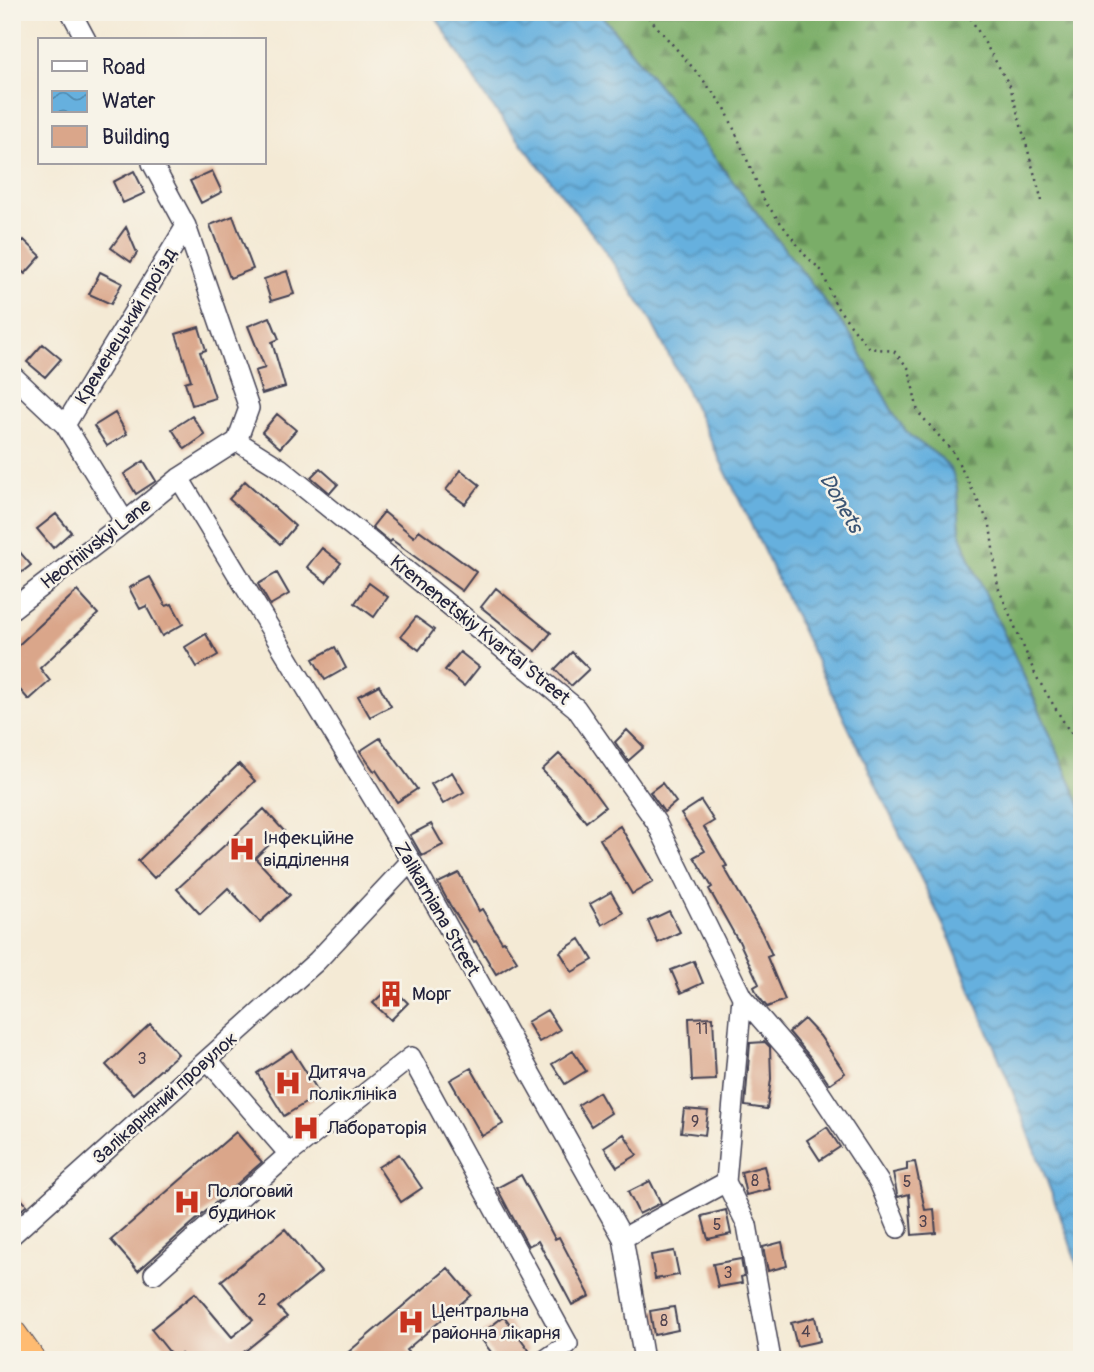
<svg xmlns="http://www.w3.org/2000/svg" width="1094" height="1372" viewBox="0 0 1094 1372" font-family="Pangolin,sans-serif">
	<defs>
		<pattern id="forest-firs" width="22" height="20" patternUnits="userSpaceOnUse" patternTransform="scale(1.75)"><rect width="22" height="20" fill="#7aad68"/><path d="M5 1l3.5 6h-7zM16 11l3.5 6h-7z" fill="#648c57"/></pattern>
		<pattern id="water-waves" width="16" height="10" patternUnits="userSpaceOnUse" patternTransform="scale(1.75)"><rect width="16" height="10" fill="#66b0de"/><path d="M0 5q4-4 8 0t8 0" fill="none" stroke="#548fb5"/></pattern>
	</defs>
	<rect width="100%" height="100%" fill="#f7f3e8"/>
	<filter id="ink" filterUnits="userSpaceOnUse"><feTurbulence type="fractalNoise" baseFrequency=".0143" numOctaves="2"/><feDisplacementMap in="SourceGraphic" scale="14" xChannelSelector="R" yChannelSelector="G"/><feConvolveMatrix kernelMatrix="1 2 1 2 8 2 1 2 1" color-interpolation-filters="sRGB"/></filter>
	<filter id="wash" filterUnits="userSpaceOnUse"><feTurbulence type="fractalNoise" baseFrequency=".00686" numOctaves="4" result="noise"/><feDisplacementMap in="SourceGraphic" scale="28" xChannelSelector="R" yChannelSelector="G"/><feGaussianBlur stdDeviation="1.57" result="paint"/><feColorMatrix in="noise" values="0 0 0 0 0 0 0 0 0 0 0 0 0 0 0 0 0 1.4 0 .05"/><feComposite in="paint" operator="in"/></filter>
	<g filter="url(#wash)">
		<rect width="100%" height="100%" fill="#f4ead5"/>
		<path fill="url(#forest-firs)" stroke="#4e6852" stroke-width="2" d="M599,12h483v797l-43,-100 -66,-142 -13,-35 -3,-44 -16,-30 -31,-22 -14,-18 -44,-81 -184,-240z"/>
		<path fill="url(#water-waves)" stroke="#44698c" stroke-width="2" d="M433,12h166l69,85 184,240 44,81 14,18 31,22 11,13 5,17 3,44 13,35 66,142 43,100v472l-14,-44 -51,-135 -66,-161 -266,-554 -36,-70 -50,-75 -114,-145z"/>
		<g id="blocks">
			<path fill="#daa68a" d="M134,171l11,22 -22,10 -10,-21z
				M212,171l10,21 -21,11 -11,-22z
				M233,216l20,53 -23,9 -20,-53z
				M126,227l11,26 -6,9 -20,-14z
				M24,240l17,16 -16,18 -13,-12v-10z
				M287,271l7,23 -23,7 -7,-22z
				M100,272l22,11 -11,21 -22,-10z
				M270,317l9,22 -7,3 13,45 -23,7 -7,-23 10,-3 -17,-42z
				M199,327l7,23 -6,2 15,46 -23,7 -7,-23 6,-2 -15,-46z
				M43,344l18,15 -16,18 -18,-15z
				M115,413l12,21 -20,12 -13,-20z
				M277,414l19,16 -16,18 -18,-16z
				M192,416l13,19 -20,14 -13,-20z
				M144,461l12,20 -20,13 -12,-20z
				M320,468l18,16 -8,9 -19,-16z
				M461,470l19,15 -15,19 -19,-14z
				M245,481l50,45 -15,18 -51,-45z
				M384,512l30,25 5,-7 57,42 -14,19 -70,-51 -2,2 -18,-15z
				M56,514l15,18 -18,16 -16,-19z
				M12,543l19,22 -19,15z
				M322,548l19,15 -15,19 -19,-15z
				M277,573l12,21 -19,11 -12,-21z
				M150,577l16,29 6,-2 11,20 -21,12 -16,-30 -6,3 -11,-21z
				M369,583l19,14 -14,20 -19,-14z
				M496,588l55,45 -15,18 -55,-44z
				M77,591l21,23 -58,54 10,13 -21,19 -17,-19v-30z
				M416,617l18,13 -15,20 -18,-14z
				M206,634l12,21 -21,12 -12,-20z
				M335,647l11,21 -21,12 -12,-21z
				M460,652l19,15 -15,19 -19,-16z
				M572,652l17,17 -18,17 -16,-17z
				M379,685l12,21 -21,11 -12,-21z
				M627,730l17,17 -16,14 -13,-19z
				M380,738l37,51 -20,13 -21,-32 -2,1 -14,-20z
				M559,754l24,23 22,30 -19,15 -21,-28 -23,-24z
				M239,764l16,17 -101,97 -16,-17z
				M452,772l12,20 -21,12 -12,-20z
				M662,783l14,19 -12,10 -14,-20z
				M701,801l13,20 -10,6 23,39 -3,1 38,66 10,22 -5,2 18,43 -18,7 -9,-11 -4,-9 5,-3 -21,-45h-1l-28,-50 3,-2 -18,-30 11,-6 -24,-37z
				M264,809l20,22 -29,27 35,37 -30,27 -32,-34 -28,26 -23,-25z
				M431,824l12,21 -21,11 -12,-21z
				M620,826l33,56 -21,12 -32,-55z
				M459,873l20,38 3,-2 20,33 2,-1 13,20 -21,13 -20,-33 -2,1 -24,-37 -12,-22z
				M611,892l12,21 -21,12 -12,-21z
				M669,911l11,21 -22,11 -10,-22z
				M580,939l13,21 -21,12 -12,-20z
				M694,961l9,22 -22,10 -10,-23z
				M391,986l17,17 -17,17 -18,-17z
				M547,1010l13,20 -21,12 -12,-20z
				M713,1017l3,63 -24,1 -3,-63z
				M804,1019l16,17 25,37 -16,11 -17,-25 -23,-27z
				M150,1024l28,30 -45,40 -27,-29z
				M765,1042l5,5 1,32 -4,30 -22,-3 5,-63z
				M292,1050l28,44 -36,22 -27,-43z
				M573,1051l13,20 -21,13 -13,-20z
				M471,1068l32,56 -21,12 -32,-56z
				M599,1092l12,21 -20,13 -13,-21z
				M684,1109l24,2 -3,24 -24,-3z
				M827,1127l13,20 -20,13 -13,-20z
				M236,1132l26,30 -124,109 -27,-31z
				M624,1134l13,21 -20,12 -13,-20z
				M399,1154l23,34 -21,14 -23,-35z
				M915,1162l10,48 9,-1 2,24 -24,2 -3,-41 -11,3 -1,-3 -4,-21 14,-3v-7z
				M764,1166l6,23 -24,6 -5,-23z
				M521,1175l34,64 4,-2 31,59 -18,9 -34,-64 -10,5 -31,-58z
				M650,1181l11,22 -22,11 -11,-22z
				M12,1190l15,15 -15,13z
				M726,1210l5,24 -23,5 -6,-23z
				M285,1229l36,43 -43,35 9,10 -43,35 6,8h-64l-5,-6 -6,5 -24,-30 44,-36 37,44 21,-17 -32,-39z
				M782,1242l5,24 -19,5 -5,-24z
				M674,1251l5,24 -24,4 -4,-24z
				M741,1259l3,17 -3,1 1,6 -24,4 -5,-23z
				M448,1268l23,27 -65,55 9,10h-76z
				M674,1307l4,23 -24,5 -4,-24z
				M504,1316l25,34 -13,10h-19l-18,-24z
				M815,1317l5,24 -23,5 -6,-23z"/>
		</g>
	</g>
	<g filter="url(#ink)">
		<use href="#blocks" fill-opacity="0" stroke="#424052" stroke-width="2"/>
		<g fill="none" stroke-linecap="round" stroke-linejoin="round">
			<g stroke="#424052" stroke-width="22">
				<path id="minor" d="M71,12l15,28
					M12,375l53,50 60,97
					M65,425l121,-199
					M237,441l43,27 296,240 80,114 86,175 -16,185 -103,56
					M179,478l232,383 212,377 21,122
					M12,609l113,-87 54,-44 58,-37 12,-33 -63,-182 -34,-63
					M742,997l61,70 76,115 19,46
					M289,1154l122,-97 157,287 -23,16
					M726,1182l21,43 24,135
					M12,1235l305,-274 94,-100
					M154,1274l135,-120 -81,-94"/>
			</g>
			<g stroke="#424052" stroke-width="32">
				<path id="highway" d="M12,1335l18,25"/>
			</g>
			<path stroke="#424052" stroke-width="2.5" stroke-dasharray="2 5" stroke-linecap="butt" d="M644,12l56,64 25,32 40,94 40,53 17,16 14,35 33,42 25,3 15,18 9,43 35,40 37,73 8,62 38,89 32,53 14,18
				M967,12l43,74 32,115"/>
			<use href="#minor" stroke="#fff" stroke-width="19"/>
			<use href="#highway" stroke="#ffbb71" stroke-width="30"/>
		</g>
	</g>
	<defs>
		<g id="hospital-bare" transform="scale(2.1)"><path d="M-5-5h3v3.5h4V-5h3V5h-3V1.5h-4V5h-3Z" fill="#c8321e" stroke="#f7f3e8" stroke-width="2.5" paint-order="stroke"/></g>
		<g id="building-bare" transform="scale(2.1)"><path d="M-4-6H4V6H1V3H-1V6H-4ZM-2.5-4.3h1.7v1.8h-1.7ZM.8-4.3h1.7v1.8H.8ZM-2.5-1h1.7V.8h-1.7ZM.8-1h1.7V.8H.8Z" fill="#c8321e" stroke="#f7f3e8" stroke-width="2.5" paint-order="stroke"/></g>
	</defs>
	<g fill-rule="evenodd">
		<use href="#hospital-bare" x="242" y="849"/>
		<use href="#building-bare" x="391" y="994"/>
		<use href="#hospital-bare" x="288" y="1083"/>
		<use href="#hospital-bare" x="306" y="1128"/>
		<use href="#hospital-bare" x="187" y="1202"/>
		<use href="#hospital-bare" x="411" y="1322"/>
	</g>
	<g text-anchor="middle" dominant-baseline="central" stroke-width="5" stroke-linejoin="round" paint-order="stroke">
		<g font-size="16" fill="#50434f">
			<text x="702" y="1029">11</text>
			<text x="142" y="1059">3</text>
			<text x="695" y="1122">9</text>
			<text x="755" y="1181">8</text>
			<text x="907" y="1182">5</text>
			<text x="923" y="1222">3</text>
			<text x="717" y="1225">5</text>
			<text x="728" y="1273">3</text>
			<text x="262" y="1300">2</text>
			<text x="664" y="1321">8</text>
			<text x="806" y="1332">4</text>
		</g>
		<g font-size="19" fill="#22223b" stroke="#f7f3e8">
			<text transform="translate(126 326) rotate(-59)">Кременецький проїзд</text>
			<text transform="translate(96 544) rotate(-38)">Heorhiivskyi Lane</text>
			<text transform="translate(480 630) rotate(39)">Kremenetskiy Kvartal Street</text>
			<text transform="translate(437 909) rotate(60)">Zalikarniana Street</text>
			<text transform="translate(165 1098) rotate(-42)">Залікарняний провулок</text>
		</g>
		<g font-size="19" fill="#22223b" stroke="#f7f3e8" text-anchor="start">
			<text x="263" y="838">Інфекційне<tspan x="263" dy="22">відділення</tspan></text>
			<text x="412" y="994">Морг</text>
			<text x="309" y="1072">Дитяча<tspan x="309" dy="22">поліклініка</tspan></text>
			<text x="327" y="1128">Лабораторія</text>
			<text x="208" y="1191">Пологовий<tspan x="208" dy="22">будинок</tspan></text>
			<text x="432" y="1311">Центральна<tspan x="432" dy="22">районна лікарня</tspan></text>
		</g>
		<g font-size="21" font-style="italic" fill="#3a5474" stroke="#f7f3e8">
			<text transform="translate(841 503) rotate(60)">Donets</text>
		</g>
	</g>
	<rect width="1094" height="1372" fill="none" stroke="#f7f3e8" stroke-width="42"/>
	<rect x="38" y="38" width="228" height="126" fill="#f7f3e8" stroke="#a29fa3" stroke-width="2"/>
	<rect x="52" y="61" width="35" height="10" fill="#ffffff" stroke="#a29fa3" stroke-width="2"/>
	<text x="102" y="74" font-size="21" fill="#22223b">Road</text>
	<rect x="52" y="91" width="35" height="21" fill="url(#water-waves)" stroke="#a29fa3" stroke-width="2"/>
	<text x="102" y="108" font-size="21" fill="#22223b">Water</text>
	<rect x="52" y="126" width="35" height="21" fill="#daa68a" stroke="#a29fa3" stroke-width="2"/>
	<text x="102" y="144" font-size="21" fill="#22223b">Building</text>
</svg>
